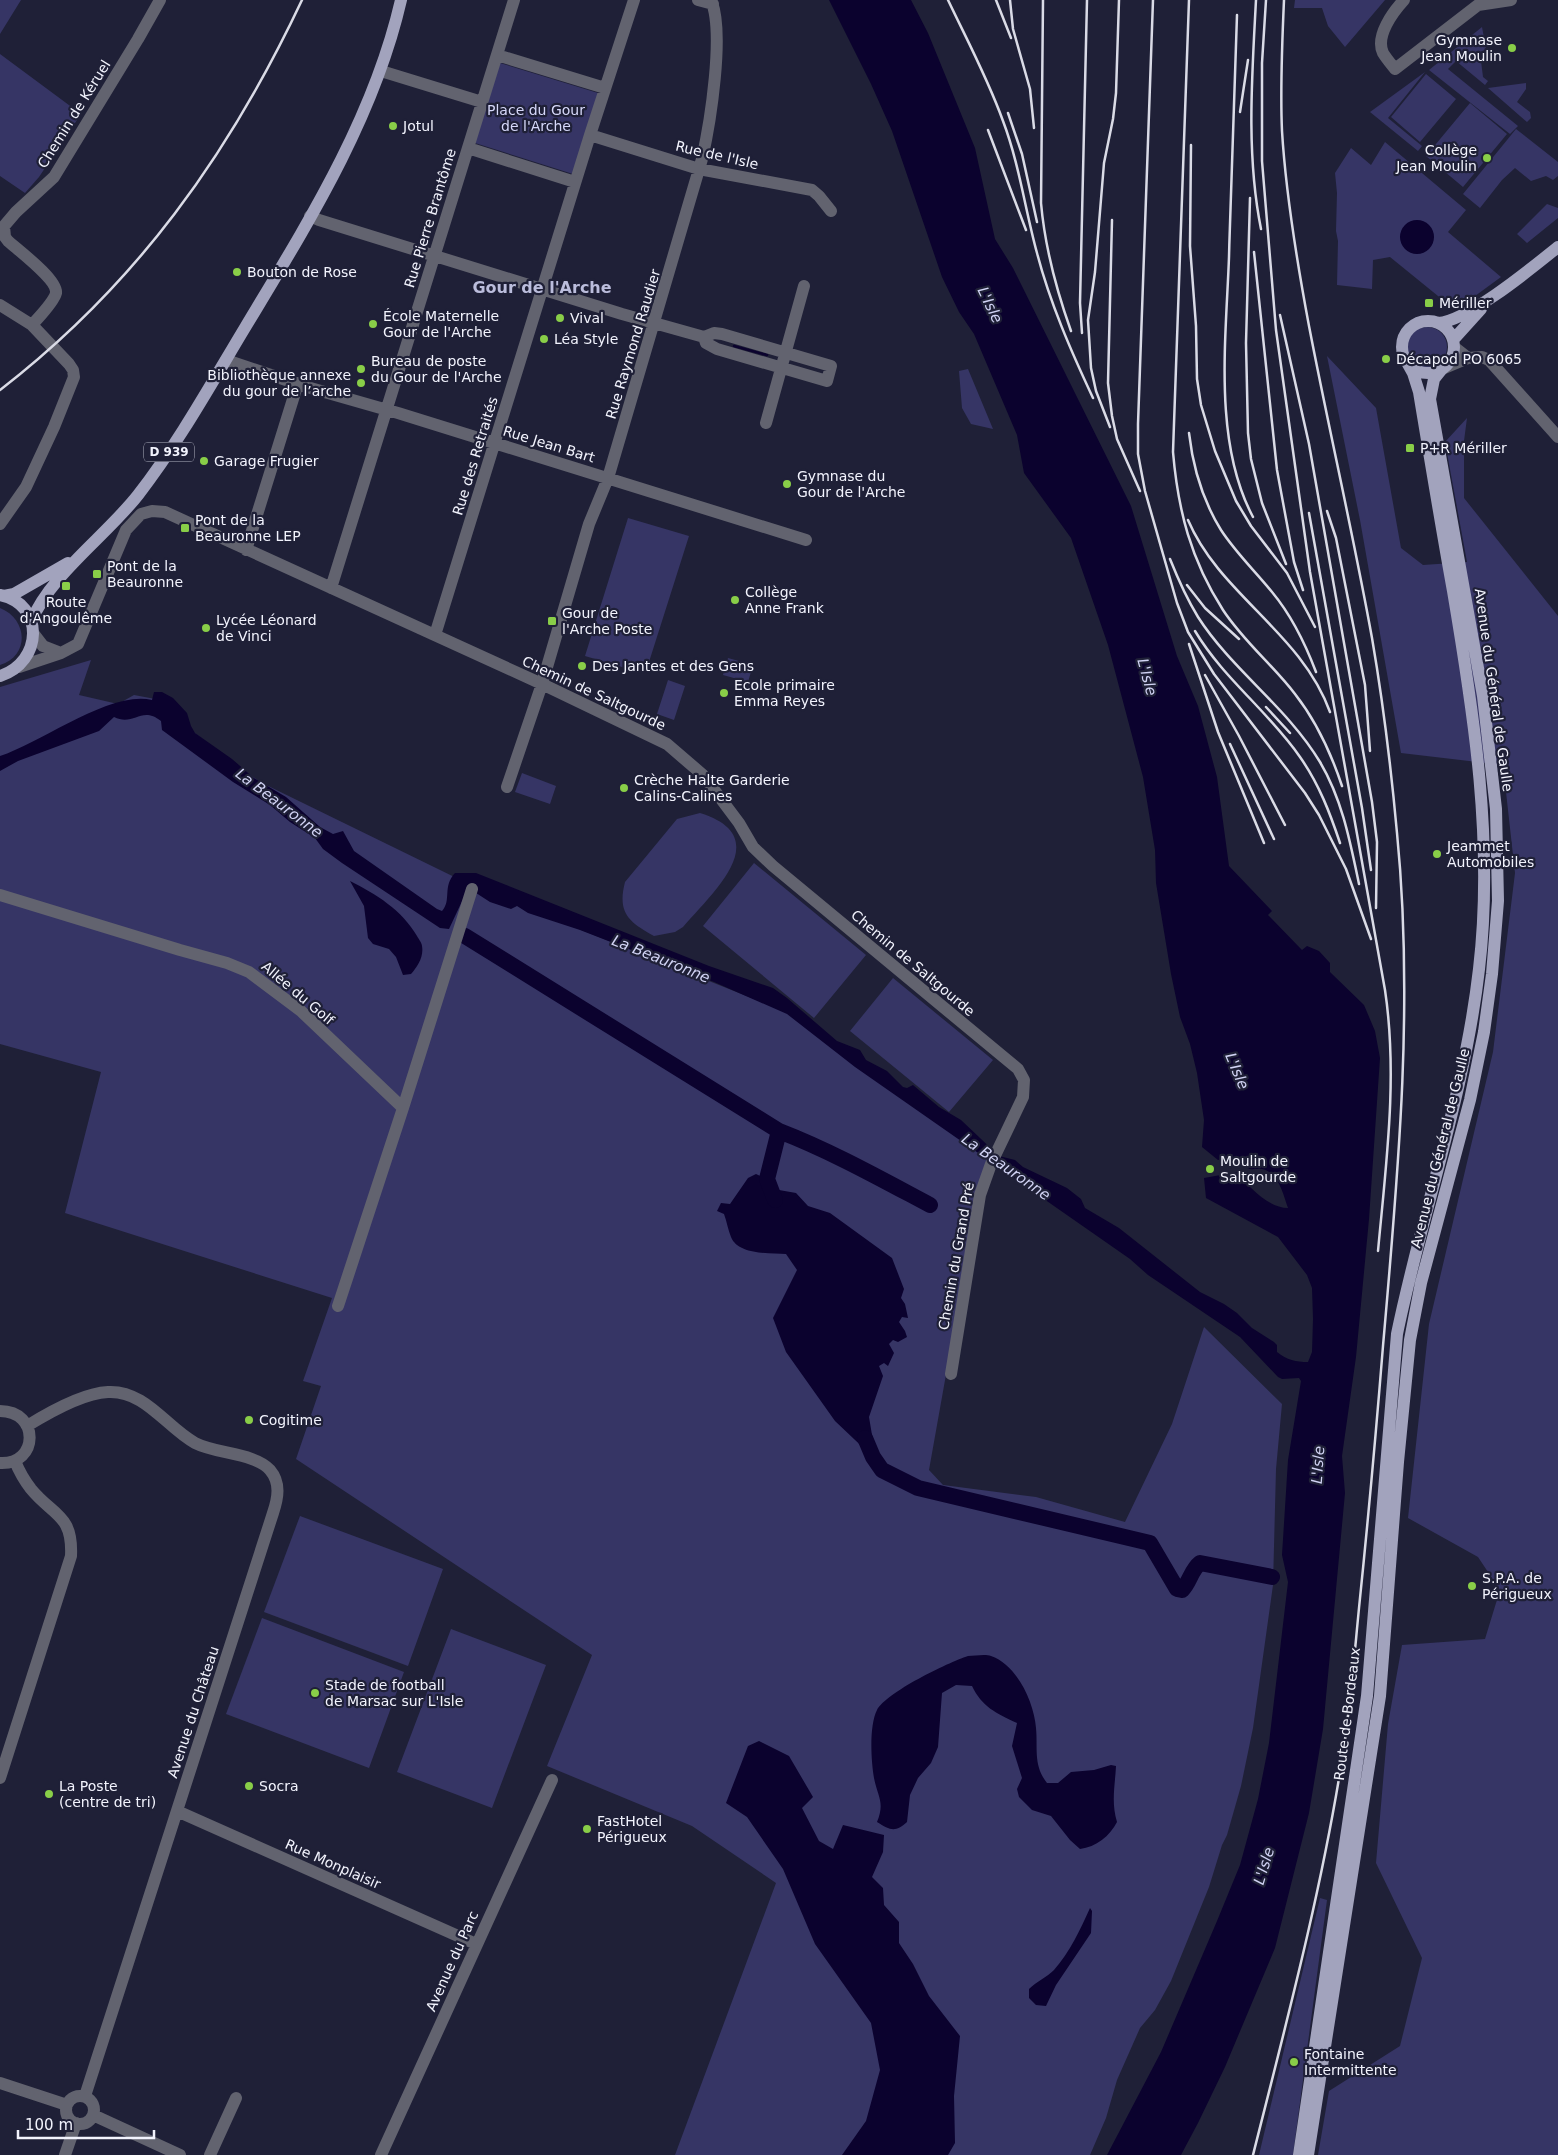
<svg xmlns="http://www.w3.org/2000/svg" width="1558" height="2155" viewBox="0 0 1558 2155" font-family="'DejaVu Sans',sans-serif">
	<rect width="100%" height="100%" fill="#1f2037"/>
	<path fill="#363565" d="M0,0h21l-21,34z
		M1295,0h90l-40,47 -17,-21 -6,-18h-28z
		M1482,27l4,22 -6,4 3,24 5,4 -3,4 -29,-24 -8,8 70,57 -8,8 -81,-64z
		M0,54l81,60 -42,63 -14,16 -25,-17z
		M500,63l98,30 -25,81 -98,-31z
		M1425,72l-37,46 34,28 -4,5 -48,-39z
		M1426,74l30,25 -36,43 -29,-25z
		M1526,83v6l-9,13 13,10 1,6 -4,4 -39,-34z
		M1470,103l37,31 -44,53 -37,-31z
		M1516,129l42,33v14l-5,4 -7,-4 -15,5 -16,-13 -13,12 -22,28 -17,-14z
		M1385,142l81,68 -18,22 53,45 -41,30 -6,2 -64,-52 -17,3 -1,29 -35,-4 1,-44 -2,-10 1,-38 -2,-20 16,-25 20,17z
		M1547,204l11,4v10l-31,25 -10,-9z
		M1407 347a20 20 0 1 1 40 0a20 20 0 1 1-40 0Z
		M1327,356l49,52 25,140 22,17 44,-3 -22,-120 22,-24 -3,23v57l94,118v1539h-240l11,-64 71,-45 22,-88 -46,-95 12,-139 14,-79 83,-6 15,-49 -22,-33 -70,-39 21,-194 64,-272 22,-179 -12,-108 -102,-12 -41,-233z
		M968,369l25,60 -22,-5 -9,-16 -3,-37z
		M628,518l61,18 -40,126 -17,8 -47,-14z
		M0,608c28,11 30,48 0,57z
		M728,658l25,7 -5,17 -25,-7z
		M91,660l-12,35 39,9 16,-9 32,6 22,27 72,54 221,108 303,121 204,147 -10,37 -49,275 14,15 93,12 89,25 47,-98 32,-97 78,77 -6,65 -3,116 -20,143 -12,58 -14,49 -5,10 -13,42 -38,94 -16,29 -15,18 -23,52 -11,38 -16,37h-415l101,-272 -84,-57 -145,-60 45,-111 -296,-196 25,-73 -18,-5 29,-83 -267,-85 36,-141 -101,-28v-357z
		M668,680l17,6 -11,34 -17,-6z
		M522,773l34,13 -6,18 -35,-12z
		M700,813c77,24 12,80 -17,114l-8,5 -21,4c-25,-14 -37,-23 -29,-54l52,-63z
		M754,863l112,92 -52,63 -111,-92z
		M893,978l100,82 -44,52 -99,-81z
		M300,1516l143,53 -35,97 -144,-54z
		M262,1618l142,54 -35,96 -143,-54z
		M451,1629l95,36 -54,143 -95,-36z
		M1320,1898l7,2 -34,255h-34z"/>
	<path fill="#0b022e" d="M829,0h82l17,33 47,115 20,91 18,29 118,238 46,150 21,50 19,71 12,89 43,45 -4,4 34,35 5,-4 12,5 11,12v9l34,33 11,26 5,27 -11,161 -13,138 -14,99 3,37 -22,236 -14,84 -34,135 -50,119 -27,56 -17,32h-74l54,-103 56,-131 23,-56 18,-66 11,-56 19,-161 -6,-27 6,-95 13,-79 -2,-3 -17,1 -4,-2 -38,-40 -92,-62 -18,-16 -275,-192 -68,-53 -73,-32 -134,-52 -52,-17 -11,-7 -6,3 -21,-7 -17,-11 -9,6 -15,32 -9,-1 -98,-65 -19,-14 -8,-11 -25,-16 -20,-17 -37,-23 -71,-52 -1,-9c-20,-16 -27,6 -47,-4l-15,14 -81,30 -18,10v-15c41,-13 110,-66 152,-56l2,-8h8l11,6 14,15 4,13 4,7 37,26 22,19 32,19 34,30 13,7 10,-3 11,20 83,58 5,2c10,-11 0,-24 13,-38h21l233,93 64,22 14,10 50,43 23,9 6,10 21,11 16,16 4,1 6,-3 26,22 22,13 38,36 16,4 8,7 44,21 14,11 4,9 34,20 81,64 24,12 13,9 15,15 22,14 3,3v7c10,8 19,10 31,10l4,-10 1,-33 -1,-31 -5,-13 -29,-38 -72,-39 -2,-20 33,-6c11,14 31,36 51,36 -5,-14 -9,-35 -26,-39 -4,-1 -8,1 -12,0 -8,-2 -14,-7 -21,-12l-11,3 -16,-13 2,-27 -7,-47 -7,-29 -10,-27 -9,-43 -15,-91 -1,-33 -12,-73 -35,-132 -37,-107 -47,-65 -7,-38 -43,-101 -15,-22 -17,-35 -50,-146 -21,-47z
		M1400 237a17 17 0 1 1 34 0a17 17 0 1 1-34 0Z
		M350,881c26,13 52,29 67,55 1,2 5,7 5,10 2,11 -5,21 -11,28l-8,1 -7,-18 -7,-8 -16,-5 -5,-6 -4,-32z
		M756,1174l11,5 12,11 17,3 12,13 22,7 62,45 12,31 -3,9 4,6 3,14 -6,-1 -3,5 6,9 2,6 -9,5 -5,-2 -4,4 5,9 -6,13 -4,-3 -5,3 4,10 -14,41 6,36 -2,4 -38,-36 -49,-69 -13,-34 24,-48 -11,-16c-16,-1 -48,1 -55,-17 -3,-7 -4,-15 -7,-23l-7,-3 4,-8 9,1 18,-26z
		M968,1656c7,0 17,-2 23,0 26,9 43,46 45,72 2,21 -3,37 11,55h11l13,-11 23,-2 17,-5 5,1c-1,20 -5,36 1,56 -7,14 -21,25 -37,27l-10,-9 -19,-24 -19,-6 -13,-13 -2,-8 5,-11 -10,-32 5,-23c-21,-10 -35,-16 -45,-37l-16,-1 -14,8 -4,54 -7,16 -13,15 -8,17 -3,27c-12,11 -17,8 -30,0 8,-20 1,-24 -3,-44 -3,-18 -5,-52 3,-68 10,-18 70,-47 91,-54z
		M759,1741l30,15 24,41 -11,11 17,33 14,8 10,-24 41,10 -1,17 -11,25 11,11 1,17 15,17v21l14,21 16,32 31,40 -6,60 1,47 -7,12h-106l24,-34 14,-51 -9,-47 -56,-79 -32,-75 -36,-52 -21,-14 22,-57z
		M1090,1908l2,3 -1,22 -35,52 -10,21 -10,-1 -7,-7v-9c7,-7 18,-12 25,-19 16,-18 26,-40 36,-62z"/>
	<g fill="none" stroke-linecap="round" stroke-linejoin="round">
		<path stroke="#0b022e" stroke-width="2.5" d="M734,346l33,9"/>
		<path stroke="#0b022e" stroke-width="16" d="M465,936l314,195 -12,48 8,21
			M779,1131c52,20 102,48 151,74
			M865,1438l8,19 9,13 36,18 232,55 27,46 5,1c8,-8 9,-20 18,-27l72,14"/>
		<path stroke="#62636f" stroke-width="12" d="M698,0l15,4
			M1404,0c-11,12 -29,36 -21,53 3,5 8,11 12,16l83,-64 33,-5
			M497,55l108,33
			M381,71l101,31
			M590,135l109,34 113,21 7,6 12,15
			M468,148l107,34
			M310,216l9,4 303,94 82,23 2,6 11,6 110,32 4,-15 -109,-32 -8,-1 -10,4
			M0,305l32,20 37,39 4,6 1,7 -20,50 -28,60 -26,37
			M32,325c6,-7 22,-23 24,-32 2,-13 -38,-43 -48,-52l-3,-4 -1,-11 12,-14 38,-35 84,-138 22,-39
			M1468,358l14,-1 7,3 69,77
			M226,360l81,27 91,26 408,127
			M1442,369l26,-11 -14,-11
			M766,423l38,-137
			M246,550l52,-167
			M331,588l183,-588
			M33,633l10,13 18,7
			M435,635l155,-500 44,-135
			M19,667l42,-14 17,-9 48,-114 15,-16 11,-3 13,1 377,172 125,60 36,31 36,48 14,24 20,19 245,203 6,11 -1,17 -32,67 -11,31 -29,179
			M507,787l35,-103 47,-160 19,-46 94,-319c8,-35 23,-127 9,-159
			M0,895l180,55 47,13 22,9 52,39 102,97
			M338,1306l65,-198 69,-219
			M0,1411c40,0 39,54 0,52
			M27,1426c21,-13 57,-33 81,-34 37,-2 58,35 87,51 21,11 60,10 75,27 11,13 8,28 3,43l-188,583
			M0,1778l71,-222c2,-42 -18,-40 -40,-67 -7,-9 -12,-18 -16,-28
			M177,1811l299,133
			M0,2083l67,22
			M66 2110a14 14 0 1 1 28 0a14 14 0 1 1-28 0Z
			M93,2115l87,40
			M65,2155l11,-32
			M210,2155l26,-57
			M381,2155l171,-375"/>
		<path stroke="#a2a3bd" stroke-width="12" d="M1402 347a26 26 0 1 1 52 0a26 26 0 1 1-52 0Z
			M1438,323c30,-2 95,-56 120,-76
			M1453,340l28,-31
			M0,595c45,9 43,67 0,81
			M4,596l10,-2 54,-31
			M31,622c20,-48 75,-86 107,-127 41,-53 73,-111 108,-169 62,-103 128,-208 155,-326
			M1299,2155l68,-459 30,-362c25,-122 68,-241 82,-365 15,-126 -5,-254 -26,-378 -12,-66 -23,-133 -34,-199l-6,-19 -5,-9
			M1308,2155l72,-459 18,-234 12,-122 11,-57 49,-183 14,-68 8,-58 6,-73 -2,-92 -13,-113 -53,-297 4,-20 8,-10"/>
		<path stroke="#dadbe6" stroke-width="2.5" d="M948,0c19,40 40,79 55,121 16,42 22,88 34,132 13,50 34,98 56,145
			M996,0l15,38
			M1010,0l3,29 17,60 4,39
			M1043,0l-2,203c4,45 15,86 30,128
			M1153,0l-15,424v30l7,37 32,112 11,29 26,42 91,119 14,22 27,54 25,70
			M1189,0l-16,452c5,59 18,108 50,158 21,32 50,55 72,84 22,28 36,59 47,92
			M1256,0c-4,76 -10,154 5,229
			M1266,0l-4,63v98l14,169 34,242 75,418c13,87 1,174 -7,261
			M1237,15c-2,80 -6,161 -8,242 -3,83 -16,185 24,260
			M1240,112l8,-52
			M1008,113l14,41 15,68
			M988,130l38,100
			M1191,145l-1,101 6,80 1,53 4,26 14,46 21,50 15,25 36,47 28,54
			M1250,198l-4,145 2,90 3,26 11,44 24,61
			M1112,220l-4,163 4,33 5,23 23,52
			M1254,252l23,218 17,92 9,28
			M1280,315l29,129 63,358 5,40 -1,66
			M1082,333l-2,-30 7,-303
			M0,390c136,-105 229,-235 302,-390
			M1110,427l-14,-36 -5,-23 -3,-48 7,-48 9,-109 9,-44 3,-26 3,-93
			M1189,433c4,35 14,68 32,97 15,23 34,41 51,62 20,24 33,51 44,80
			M1327,511l9,27 29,147 5,66
			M1309,513l53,295 9,62
			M1188,520c32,75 113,112 142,192
			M1170,559c8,20 17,40 28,58 34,53 89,90 122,145 22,37 30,79 39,122
			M1187,585l18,23 34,31
			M1195,631c28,47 74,81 105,126 19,27 30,56 40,86
			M1189,644l29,88 46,111
			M1205,675l34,61 46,89
			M1266,707l24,26
			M1230,744l44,95
			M1253,2155c33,-131 68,-262 89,-395 8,-50 12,-101 17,-152 9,-87 17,-175 24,-262 15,-171 31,-342 14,-513 -6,-66 -14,-131 -25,-195 -19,-105 -43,-208 -63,-312 -12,-64 -23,-129 -27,-195 -2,-43 0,-87 2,-131"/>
	</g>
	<g fill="#89ce48" stroke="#1f2037" stroke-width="2">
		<circle cx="1512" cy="48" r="5"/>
		<circle cx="393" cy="126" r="5"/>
		<circle cx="1487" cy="158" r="5"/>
		<circle cx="237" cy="272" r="5"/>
		<rect x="1424" y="298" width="10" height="10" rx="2.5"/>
		<circle cx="560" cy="318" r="5"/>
		<circle cx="373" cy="324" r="5"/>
		<circle cx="544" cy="339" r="5"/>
		<circle cx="1386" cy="359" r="5"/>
		<circle cx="361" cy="369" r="5"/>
		<circle cx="361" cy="383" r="5"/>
		<rect x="1405" y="443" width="10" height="10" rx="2.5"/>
		<circle cx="204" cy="461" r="5"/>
		<circle cx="787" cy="484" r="5"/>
		<rect x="180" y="523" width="10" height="10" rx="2.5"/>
		<rect x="92" y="569" width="10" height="10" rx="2.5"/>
		<rect x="61" y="581" width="10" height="10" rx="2.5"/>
		<circle cx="735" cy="600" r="5"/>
		<rect x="547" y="616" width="10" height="10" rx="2.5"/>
		<circle cx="206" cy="628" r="5"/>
		<circle cx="582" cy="666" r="5"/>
		<circle cx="724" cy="693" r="5"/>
		<circle cx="624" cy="788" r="5"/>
		<circle cx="1437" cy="854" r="5"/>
		<circle cx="1210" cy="1169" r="5"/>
		<circle cx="249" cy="1420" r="5"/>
		<circle cx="1472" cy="1586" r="5"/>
		<circle cx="315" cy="1693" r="5"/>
		<circle cx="249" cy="1786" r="5"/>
		<circle cx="49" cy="1794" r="5"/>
		<circle cx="587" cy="1829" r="5"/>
		<circle cx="1294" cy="2062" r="5"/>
	</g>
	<g text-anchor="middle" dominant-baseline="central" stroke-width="4.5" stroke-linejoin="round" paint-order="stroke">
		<rect fill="#1f2037" stroke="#b3b4c2" stroke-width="1" x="144" y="442.5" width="50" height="19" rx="4"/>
		<g font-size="12" font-weight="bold" fill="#f2f3fd">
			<text x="169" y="452">D 939</text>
		</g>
		<g font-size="14" fill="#f2f3fd" stroke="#1f2037" text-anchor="start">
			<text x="1502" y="40" text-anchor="end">Gymnase<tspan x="1502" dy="16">Jean Moulin</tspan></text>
			<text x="403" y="126">Jotul</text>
			<text x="1477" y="150" text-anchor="end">Collège<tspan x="1477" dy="16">Jean Moulin</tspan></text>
			<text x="247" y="272">Bouton de Rose</text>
			<text x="1439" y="303">Mériller</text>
			<text x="383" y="316">École Maternelle<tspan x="383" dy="16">Gour de l'Arche</tspan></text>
			<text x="570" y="318">Vival</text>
			<text x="554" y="339">Léa Style</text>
			<text x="1396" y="359">Décapod PO 6065</text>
			<text x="371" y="361">Bureau de poste<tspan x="371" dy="16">du Gour de l'Arche</tspan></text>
			<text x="351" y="375" text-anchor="end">Bibliothèque annexe<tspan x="351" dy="16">du gour de l’arche</tspan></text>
			<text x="1420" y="448">P+R Mériller</text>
			<text x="214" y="461">Garage Frugier</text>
			<text x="797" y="476">Gymnase du<tspan x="797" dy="16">Gour de l'Arche</tspan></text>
			<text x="195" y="520">Pont de la<tspan x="195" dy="16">Beauronne LEP</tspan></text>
			<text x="107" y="566">Pont de la<tspan x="107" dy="16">Beauronne</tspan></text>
			<text x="745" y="592">Collège<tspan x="745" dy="16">Anne Frank</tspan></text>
			<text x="66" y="602" text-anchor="middle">Route<tspan x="66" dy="16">d'Angoulême</tspan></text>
			<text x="562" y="613">Gour de<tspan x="562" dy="16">l'Arche Poste</tspan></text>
			<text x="216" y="620">Lycée Léonard<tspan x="216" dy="16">de Vinci</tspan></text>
			<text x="592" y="666">Des Jantes et des Gens</text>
			<text x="734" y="685">Ecole primaire<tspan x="734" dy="16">Emma Reyes</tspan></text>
			<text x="634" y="780">Crèche Halte Garderie<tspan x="634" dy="16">Calins-Calines</tspan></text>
			<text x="1447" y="846">Jeammet<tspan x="1447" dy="16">Automobiles</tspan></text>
			<text x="1220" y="1161">Moulin de<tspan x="1220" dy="16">Saltgourde</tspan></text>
			<text x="259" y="1420">Cogitime</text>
			<text x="1482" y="1578">S.P.A. de<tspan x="1482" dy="16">Périgueux</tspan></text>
			<text x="325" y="1685">Stade de football<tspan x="325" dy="16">de Marsac sur L'Isle</tspan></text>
			<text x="59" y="1786">La Poste<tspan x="59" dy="16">(centre de tri)</tspan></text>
			<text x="259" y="1786">Socra</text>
			<text x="597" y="1821">FastHotel<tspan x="597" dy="16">Périgueux</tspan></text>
			<text x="1304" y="2054">Fontaine<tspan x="1304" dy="16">Intermittente</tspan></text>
		</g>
		<g font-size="14" fill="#d6d8f9" stroke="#1f2037">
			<text x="536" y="110">Place du Gour<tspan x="536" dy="16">de l'Arche</tspan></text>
		</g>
		<g font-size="14" fill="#f2f3fd" stroke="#1f2037">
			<text transform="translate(74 114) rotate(-58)">Chemin de Kéruel</text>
			<text transform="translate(717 155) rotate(13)">Rue de l'Isle</text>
			<text transform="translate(430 218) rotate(-73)">Rue Pierre Brantôme</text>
			<text transform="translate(633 344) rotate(-73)">Rue Raymond Raudier</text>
			<text transform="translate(549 444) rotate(17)">Rue Jean Bart</text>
			<text transform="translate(475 456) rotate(-73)">Rue des Retraités</text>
			<text transform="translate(1494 690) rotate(82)">Avenue du Général de Gaulle</text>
			<text transform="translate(594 693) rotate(25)">Chemin de Saltgourde</text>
			<text transform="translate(913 963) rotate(40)">Chemin de Saltgourde</text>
			<text transform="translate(298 993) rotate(40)">Allée du Golf</text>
			<text transform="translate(1440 1148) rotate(-76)">Avenue du Général de Gaulle</text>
			<text transform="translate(956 1256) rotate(-80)">Chemin du Grand Pré</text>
			<text transform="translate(193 1712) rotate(-72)">Avenue du Château</text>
			<text transform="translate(1347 1714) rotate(-83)">Route de Bordeaux</text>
			<text transform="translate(333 1864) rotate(24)">Rue Monplaisir</text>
			<text transform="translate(452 1961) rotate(-66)">Avenue du Parc</text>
		</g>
		<g font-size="15" font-style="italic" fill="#d1d3f4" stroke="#1f2037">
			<text transform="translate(990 305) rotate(64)">L'Isle</text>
			<text transform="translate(1147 677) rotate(75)">L'Isle</text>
			<text transform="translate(279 803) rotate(37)">La Beauronne</text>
			<text transform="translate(661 959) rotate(22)">La Beauronne</text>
			<text transform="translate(1237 1071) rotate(67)">L'Isle</text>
			<text transform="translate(1006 1167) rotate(35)">La Beauronne</text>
			<text transform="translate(1318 1465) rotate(-86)">L'Isle</text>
			<text transform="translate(1264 1866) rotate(-73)">L'Isle</text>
		</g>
		<g font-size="16" font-weight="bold" fill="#bbbddc" stroke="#1f2037">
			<text x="542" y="287">Gour de l'Arche</text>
		</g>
	</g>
	<path d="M18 2130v8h136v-8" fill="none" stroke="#f2f3fd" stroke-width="2.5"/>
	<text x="25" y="2130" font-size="15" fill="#f2f3fd" stroke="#1f2037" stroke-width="4" paint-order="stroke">100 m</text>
</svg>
